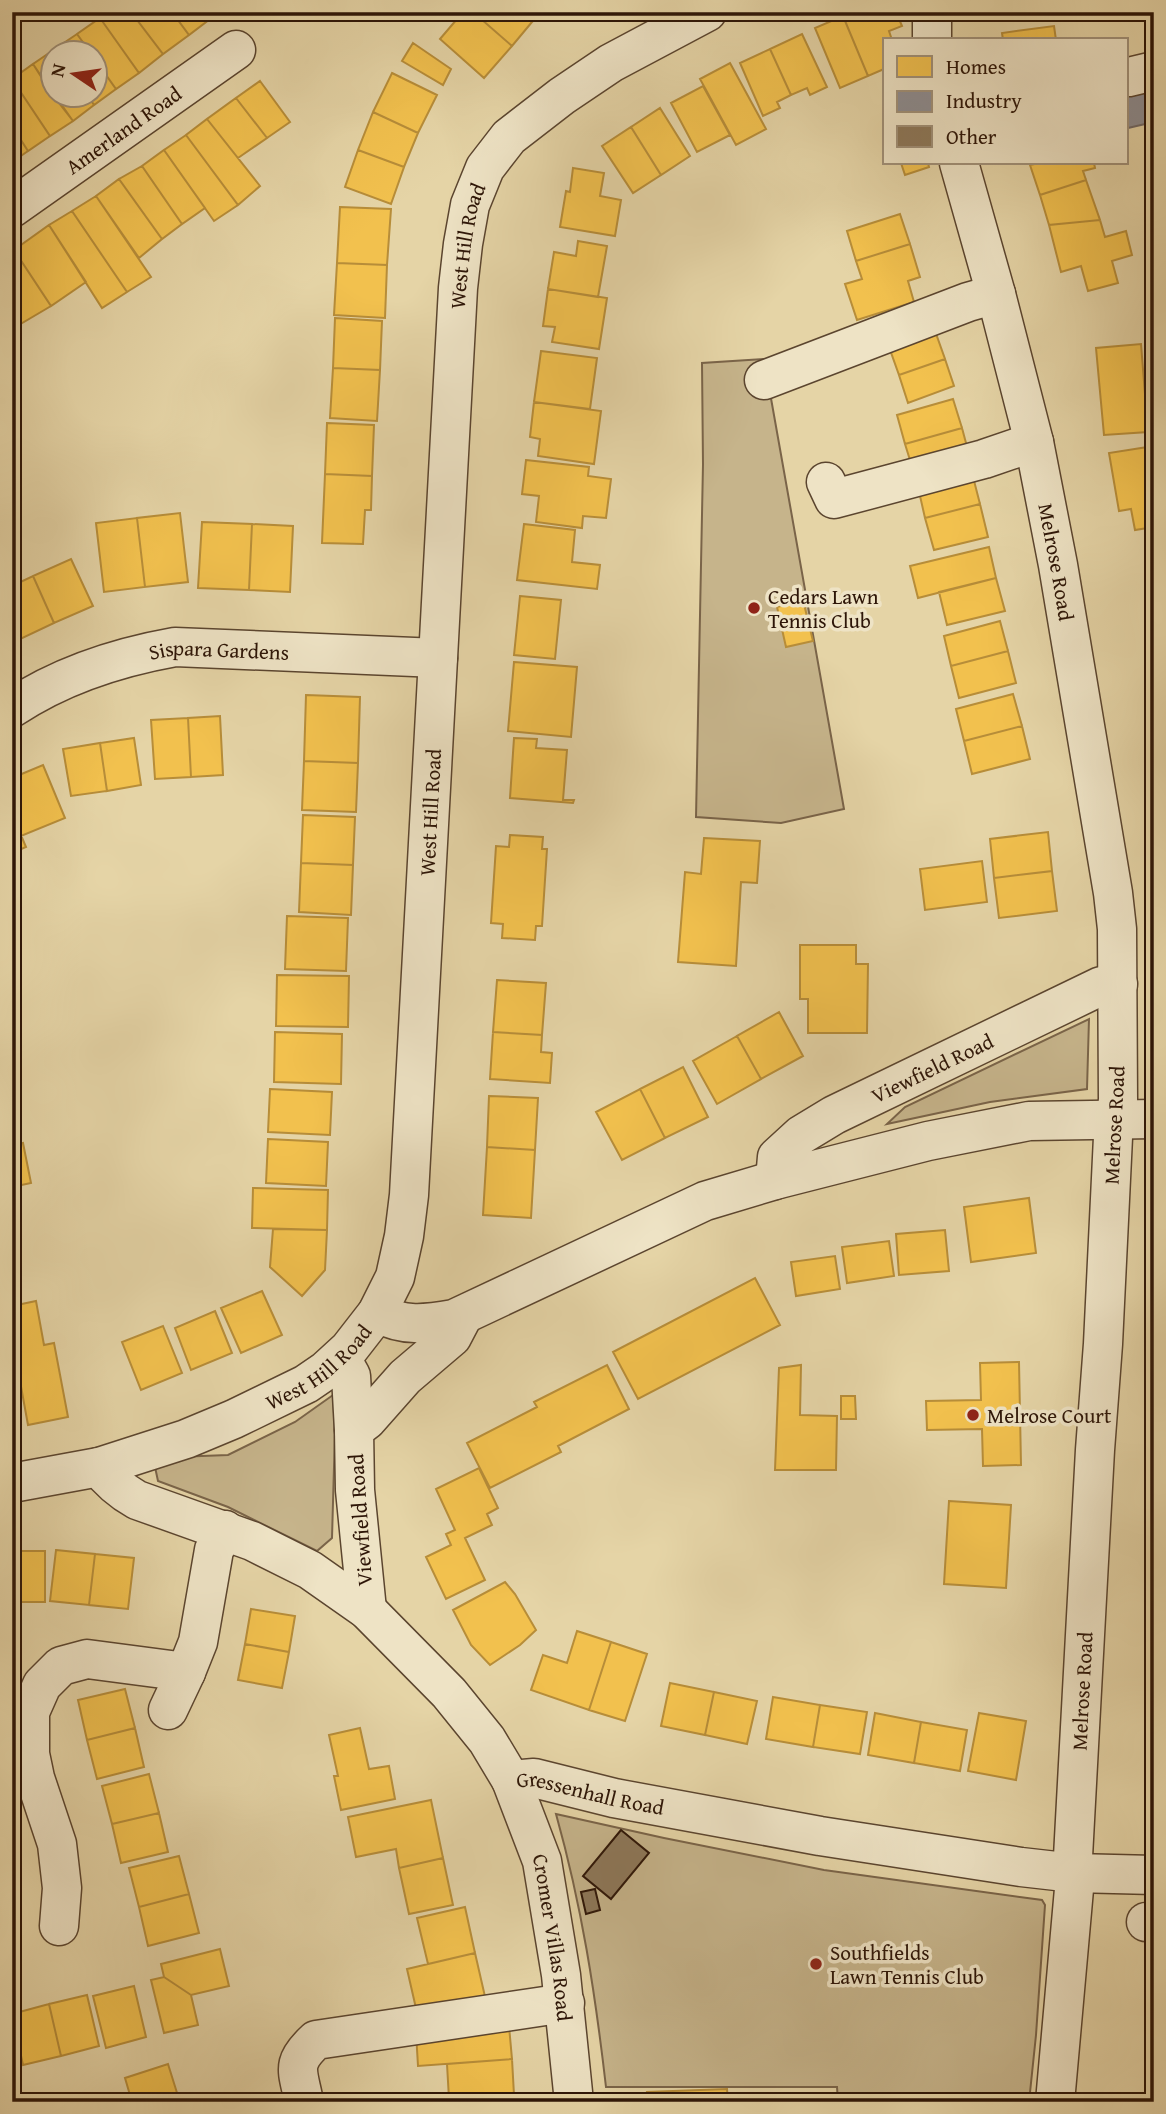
<svg xmlns="http://www.w3.org/2000/svg" width="1166" height="2114" viewBox="0 0 1166 2114" font-family="'Gentium Book Plus',serif">
	<rect width="100%" height="100%" fill="#e5d4a6"/>
	<filter id="stains"><feTurbulence type="fractalNoise" baseFrequency=".00286" numOctaves="4"/><feColorMatrix values="0 0 0 0 .2 0 0 0 0 .09 0 0 0 0 .02 0 0 0 .5 -.17"/></filter>
	<radialGradient id="worn" r=".72"><stop offset=".6" stop-color="#630" stop-opacity="0"/><stop offset="1" stop-color="#630" stop-opacity=".3"/></radialGradient>
	<path fill="#c6b48b" stroke="#7a6449" stroke-width="2" d="M764,359l80,450 -63,14 -85,-6 7,-353 -1,-101z
		M1089,1019l-2,70 -97,13 -103,22 18,-17z
		M333,1395l2,37 -3,106 -15,13 -89,-44 -70,-26 -3,-14 21,-10 52,-2 67,-33z
		M556,1814l108,24 160,32 218,30 3,5 -9,130 -7,67h-191l-1,-15h-231c-11,-95 -24,-180 -50,-273z"/>
	<path fill="#f2c14e" stroke="#b78d39" stroke-width="2" d="M107,12h24l32,42 -24,19 -39,-55z
		M131,12h41l17,23 -26,19z
		M172,12h39l3,4 -25,19z
		M463,12h10l39,34 -28,32 -44,-39z
		M473,12h60l4,4 -25,30z
		M853,12h43l6,14 -13,5 3,9h-8v29l-16,7 -25,-60z
		M843,16l25,60 -28,12 -25,-60z
		M100,18l39,55 -23,16 -22,-31v-6h-4l-13,-18z
		M1054,26l2,14h-53l-1,-7z
		M77,34l13,18h-32l-3,-3z
		M802,34l25,53 -17,8 -3,-7 -16,7 -21,-46z
		M413,43l38,26 -8,16 -41,-24z
		M55,49l3,3h-6v40l-19,-28z
		M770,49l21,46 -14,7 3,6 -17,8 -23,-53z
		M94,58l22,31 -22,16 -7,-11h7z
		M730,63l36,66 -30,16 -36,-66z
		M33,64l19,30 21,27 -23,15 -38,-57z
		M392,73l45,22 -19,38 -45,-21z
		M12,79l38,57 -22,15 -16,-25z
		M260,81l30,41 -23,16 -31,-40z
		M703,86l27,49 -33,17 -26,-49z
		M54,94h33l7,11 -21,16z
		M236,98l31,40 -29,20 -31,-39z
		M660,108l30,48 -29,19 -30,-48z
		M373,112l45,21 -14,34 -46,-17z
		M207,119l53,67 -22,19 -52,-70z
		M12,126l16,25 -16,11z
		M631,127l30,48 -28,18 -31,-47z
		M186,135l52,70 -24,16 -50,-71z
		M164,150l41,58 -23,16 -40,-58z
		M358,150l46,17 -13,37 -46,-17z
		M901,163h27l1,4 -24,8z
		M1039,163h55l1,5 -12,3 3,9 -46,15 -10,-30z
		M142,166l40,58 -20,15 -43,-60z
		M573,168l31,5 -4,23 21,4 -6,36 -55,-9 6,-36 4,1z
		M119,179l43,60 -23,19 -43,-62z
		M1086,180l14,40 -51,5 -9,-30z
		M96,196l55,81 -24,15 -55,-81z
		M340,207l51,2 -4,56 -50,-2z
		M72,211l55,81 -25,16 -53,-83z
		M900,214l10,30 -54,17 -9,-30z
		M1100,220l5,17 21,-6 6,24 -20,6 6,22 -30,8 -7,-25 -20,6 -12,-47z
		M49,225l37,57 -35,24 -37,-56z
		M578,241l29,5 -9,51 -50,-8 6,-37 22,4z
		M910,244l10,33 -12,4 6,21 -57,18 -12,-36 17,-5 -6,-18z
		M14,250l37,56 -39,23v-78z
		M337,263l50,2 -2,53 -51,-3z
		M548,289l59,9 -8,51 -47,-7 3,-15 -12,-1z
		M335,318l47,3 -2,49 -47,-2z
		M934,328l11,31 -46,16 -11,-31z
		M1141,344l7,88 -44,3 -8,-87z
		M541,351l56,7 -7,51 -56,-7z
		M945,359l9,27 -46,17 -9,-28z
		M333,368l47,2 -3,51 -47,-3z
		M953,399l9,29 -57,16 -8,-29z
		M534,402l67,9 -7,53 -56,-8 2,-17 -10,-2z
		M327,423l47,2 -2,51 -47,-2z
		M962,428l8,30 -56,15 -9,-29z
		M1154,446v81l-19,3 -4,-21 -12,2 -10,-58z
		M526,460l63,7 -1,9 23,3 -5,39 -23,-2 -1,12 -46,-6 3,-26 -17,-2z
		M972,473l8,31 -55,14 -7,-31z
		M325,474l47,2 -1,34h-6l-2,34 -41,-1z
		M980,504l8,33 -54,13 -9,-32z
		M180,513l8,69 -43,5 -8,-69z
		M137,518l8,69 -41,5 -8,-69z
		M202,522l50,2 -3,66 -51,-2z
		M252,524l41,2 -3,66 -41,-2z
		M524,524l51,6 -3,32 28,3 -3,24 -80,-9z
		M989,547l7,31 -78,20 -8,-32z
		M71,559l22,47 -39,17 -21,-47z
		M33,576l21,47 -40,19 -2,-4v-52z
		M996,578l9,33 -58,14 -8,-33z
		M520,596l41,4 -6,59 -41,-4z
		M803,600l10,41 -27,6 -9,-40z
		M1000,621l8,30 -57,15 -7,-30z
		M1008,651l8,32 -57,15 -8,-32z
		M514,662l63,5 -6,70 -63,-6z
		M1013,694l9,32 -58,15 -8,-32z
		M306,695l54,2 -2,66 -54,-2z
		M220,716l3,59 -32,2 -3,-59z
		M188,718l3,59 -36,2 -4,-59z
		M1022,726l8,33 -58,15 -8,-33z
		M134,738l7,47 -34,6 -7,-48z
		M514,738l23,1 -1,9 31,2 -4,50h11l-1,3 -63,-5z
		M100,743l7,48 -36,5 -8,-47z
		M304,761l54,2 -2,49 -54,-2z
		M43,765l22,53 -44,18 -9,-22v-36z
		M12,814l14,33 -14,6z
		M303,815l52,2 -2,48 -52,-2z
		M1048,832l4,39 -58,7 -4,-39z
		M510,835l33,2 -1,12h5l-5,77h-6l-1,14 -33,-2 1,-14 -12,-1 5,-77 13,1z
		M704,838l56,3 -3,42 -16,-1 -5,84 -58,-4 7,-90 16,2z
		M982,861l5,41 -62,8 -5,-41z
		M301,863l52,2 -2,50 -52,-3z
		M1052,871l5,40 -58,7 -5,-40z
		M287,916l61,2 -2,53 -61,-2z
		M800,945h56v19h12l-1,69h-59v-34h-8z
		M277,975l72,1 -1,51 -72,-1z
		M497,980l49,3 -4,52 -49,-3z
		M779,1012l24,44 -42,23 -24,-43z
		M275,1032l67,2 -1,50 -67,-2z
		M493,1032l49,3 -1,17 11,1 -2,30 -60,-4z
		M737,1036l24,43 -44,25 -24,-43z
		M683,1067l25,50 -43,21 -25,-49z
		M270,1089l62,3 -2,43 -62,-3z
		M640,1089l25,49 -43,22 -26,-48z
		M489,1096l49,2 -3,52 -48,-3z
		M268,1139l60,3 -2,44 -60,-3z
		M23,1143l8,40 -19,4v-42z
		M487,1147l48,3 -4,68 -48,-3z
		M253,1188l75,2 -1,40 -75,-2z
		M1029,1198l7,55 -65,9 -7,-55z
		M273,1229l54,1 -2,40 -23,26 -32,-29z
		M945,1230l4,41 -50,4 -3,-41z
		M889,1241l5,35 -47,7 -5,-36z
		M835,1256l5,33 -44,7 -5,-34z
		M755,1278l25,47 -142,74 -25,-47z
		M262,1291l20,44 -41,18 -20,-45z
		M36,1301l8,44 10,-2 14,74 -40,8 -16,-88v-31z
		M215,1311l17,42 -41,17 -16,-42z
		M163,1326l19,47 -41,17 -19,-48z
		M1019,1362l2,103 -38,1 -1,-37 -55,1 -1,-29 55,-1 -1,-37z
		M607,1365l22,44 -71,37 3,6 -71,36 -23,-45 70,-36 -3,-5z
		M801,1365l-1,50 37,1 -1,54h-61l4,-102z
		M12,1369l9,55 -9,2z
		M841,1396h14l1,23h-15z
		M479,1468l19,40 -11,6 5,11 -27,13 20,42 -39,19 -20,-42 25,-12 -5,-11 9,-4 -19,-41z
		M949,1501l62,4 -5,83 -62,-4z
		M56,1550l39,4 -6,51 -39,-4z
		M12,1551h33v51h-33z
		M95,1554l39,4 -6,51 -39,-4z
		M505,1582l10,12 21,36 -16,15 -30,20 -19,-20 -18,-35z
		M251,1609l44,7 -6,36 -44,-8z
		M577,1631l34,11 -22,68 -58,-20 12,-35 24,8z
		M611,1642l36,12 -22,67 -36,-11z
		M245,1644l44,8 -7,36 -44,-8z
		M670,1683l44,9 -9,43 -44,-9z
		M125,1689l10,39 -48,12 -9,-40z
		M714,1692l43,9 -10,43 -42,-9z
		M773,1697l47,8 -7,42 -47,-8z
		M820,1705l47,7 -7,42 -47,-7z
		M875,1713l46,9 -7,41 -46,-8z
		M979,1713l47,8 -10,59 -48,-9z
		M921,1722l46,8 -7,41 -46,-8z
		M135,1728l9,39 -47,12 -10,-39z
		M360,1728l9,41 20,-3 6,33 -54,11 -7,-34h4l-9,-41z
		M149,1774l10,39 -47,11 -10,-38z
		M431,1800l12,58 -44,10 -3,-19 -40,8 -8,-40z
		M1151,1808h3v25h-4z
		M159,1813l9,39 -47,11 -9,-39z
		M179,1856l10,38 -50,13 -10,-39z
		M443,1858l10,47 -44,9 -10,-46z
		M189,1894l10,39 -51,13 -9,-39z
		M465,1907l10,46 -47,11 -11,-46z
		M220,1949l9,37 -38,9 -27,-18 -3,-13z
		M475,1953l11,48 -68,16 -11,-48z
		M164,1977l27,18 7,30 -34,8 -13,-53z
		M134,1986l12,51 -40,11 -13,-52z
		M87,1995l12,51 -38,10 -12,-52z
		M49,2004l12,52 -38,9 -11,-51z
		M509,2026l3,33 -94,7 -2,-34z
		M512,2059l2,36 -65,4 -2,-35z
		M168,2064l10,32 -18,6h-28l-7,-24z
		M727,2089l1,13h-80l-1,-10z"/>
	<path fill="#8d8d92" stroke="#706968" stroke-width="2" d="M1154,85v37l-26,6 -2,-10v-27z"/>
	<path fill="#8d785a" stroke="#2d1507" stroke-width="2" d="M621,1830l28,23 -38,46 -28,-23z
		M595,1889l5,21 -14,4 -5,-22z"/>
	<g fill="none" stroke-linecap="round" stroke-linejoin="round">
		<g stroke="#5b452f" stroke-width="41">
			<g id="minor">
				<path d="M932,12v28"/>
				<path d="M1129,77l25,-6"/>
				<path id="s1" d="M959,163l37,131 38,148 24,123 55,328 4,36 1,171 -5,37 -10,207 -8,106 -22,407 1,32 -19,213"/>
				<path id="s2" d="M12,208l224,-158"/>
				<path d="M764,380l204,-78 28,-8"/>
				<path d="M826,482l8,17 150,-40 50,-17"/>
				<path id="s3" d="M12,708c48,-32 107,-51 163,-61l263,11"/>
				<path id="s4" d="M775,1180l2,-23 24,-22 33,-20 267,-129 17,-2"/>
				<path d="M377,1313c27,14 48,11 77,6l251,-118 70,-21 153,-39 101,-20 125,-2"/>
				<path d="M341,1358l10,18 3,54"/>
				<path id="s5" d="M99,1467c11,15 22,24 38,33l115,41 58,29 57,40 82,83 38,47 24,40 23,-2 80,20 206,38 201,31 53,6 80,2"/>
				<path id="s6" d="M12,1483l87,-16 87,-28 48,-20 72,-35 19,-13 24,-22 28,-36 18,-36 9,-41 5,-41 49,-907 5,-44 7,-39 15,-37 24,-31 53,-41 49,-33 96,-51"/>
				<path d="M367,1610l-12,-120 -1,-60 13,-10 38,-43 47,-40 11,-21"/>
				<path d="M168,1710l18,-38"/>
				<path id="s7" d="M511,1780l31,81 19,114 13,127"/>
				<path d="M1146,1922h8"/>
				<path d="M59,1926l3,-38 -5,-44 -22,-66 -5,-24v-42l12,-27 19,-19 26,-7 99,13 12,-30 16,-92 11,-20"/>
				<path d="M304,2102c-6,-32 -14,-38 12,-62l249,-37"/>
			</g>
		</g>
		<use href="#minor" stroke="#eee3c5" stroke-width="38"/>
	</g>
	<g fill="#8f2418" stroke="#eee3c5" stroke-width="2.5">
		<circle cx="754" cy="608" r="7"/>
		<circle cx="973" cy="1415" r="7"/>
		<circle cx="816" cy="1964" r="7"/>
	</g>
	<g text-anchor="middle" dominant-baseline="central" stroke-width="7" stroke-linejoin="round" paint-order="stroke">
		<g font-size="21" fill="#2d1507" stroke="#eee3c5">
			<text stroke="none"><textPath href="#s2" startOffset="136">Amerland Road</textPath></text>
			<text stroke="none"><textPath href="#s6" startOffset="1488">West Hill Road</textPath></text>
			<text stroke="none"><textPath href="#s1" startOffset="411">Melrose Road</textPath></text>
			<text stroke="none"><textPath href="#s3" startOffset="219">Sispara Gardens</textPath></text>
			<text stroke="none"><textPath href="#s6" startOffset="920">West Hill Road</textPath></text>
			<text stroke="none"><textPath href="#s4" startOffset="203">Viewfield Road</textPath></text>
			<text transform="translate(1114 1125) rotate(-87)">Melrose Road</text>
			<text stroke="none"><textPath href="#s6" startOffset="332">West Hill Road</textPath></text>
			<text transform="translate(360 1520) rotate(-94)">Viewfield Road</text>
			<text transform="translate(1082 1691) rotate(-87)">Melrose Road</text>
			<text stroke="none"><textPath href="#s5" startOffset="612">Gressenhall Road</textPath></text>
			<text stroke="none"><textPath href="#s7" startOffset="164">Cromer Villas Road</textPath></text>
		</g>
		<g font-size="21" fill="#2d1507" stroke="#eee3c5" text-anchor="start">
			<text x="768" y="596">Cedars Lawn<tspan x="768" dy="24">Tennis Club</tspan></text>
			<text x="987" y="1415">Melrose Court</text>
			<text x="830" y="1952">Southfields<tspan x="830" dy="24">Lawn Tennis Club</tspan></text>
		</g>
	</g>
	<rect width="1166" height="2114" fill="none" stroke="#e5d4a6" stroke-width="42"/>
	<rect x="14" y="14" width="1138" height="2086" fill="none" stroke="#2d1507" stroke-width="3.5"/>
	<rect x="21" y="21" width="1124" height="2072" fill="none" stroke="#2d1507" stroke-width="2"/>
	<rect x="883" y="38" width="245" height="126" fill="#eee3c5" stroke="#a19179" stroke-width="2"/>
	<rect x="897" y="56" width="35" height="21" fill="#f2c14e" stroke="#a19179" stroke-width="2"/>
	<text x="946" y="74" font-size="21" fill="#2d1507">Homes</text>
	<rect x="897" y="91" width="35" height="21" fill="#8d8d92" stroke="#a19179" stroke-width="2"/>
	<text x="946" y="108" font-size="21" fill="#2d1507">Industry</text>
	<rect x="897" y="126" width="35" height="21" fill="#8d785a" stroke="#a19179" stroke-width="2"/>
	<text x="946" y="144" font-size="21" fill="#2d1507">Other</text>
	<g transform="translate(74 74) rotate(283)"><circle r="33" fill="#eee3c5" stroke="#a19179" stroke-width="2"/>
	<path d="M0-5L12 26L0 18L-12 26Z" fill="#8f2418"/>
	<text y="-10" font-size="19" font-weight="bold" text-anchor="middle" fill="#2d1507">N</text>
	</g>
	<rect width="100%" height="100%" filter="url(#stains)"/>
	<rect width="100%" height="100%" fill="url(#worn)"/>
</svg>
